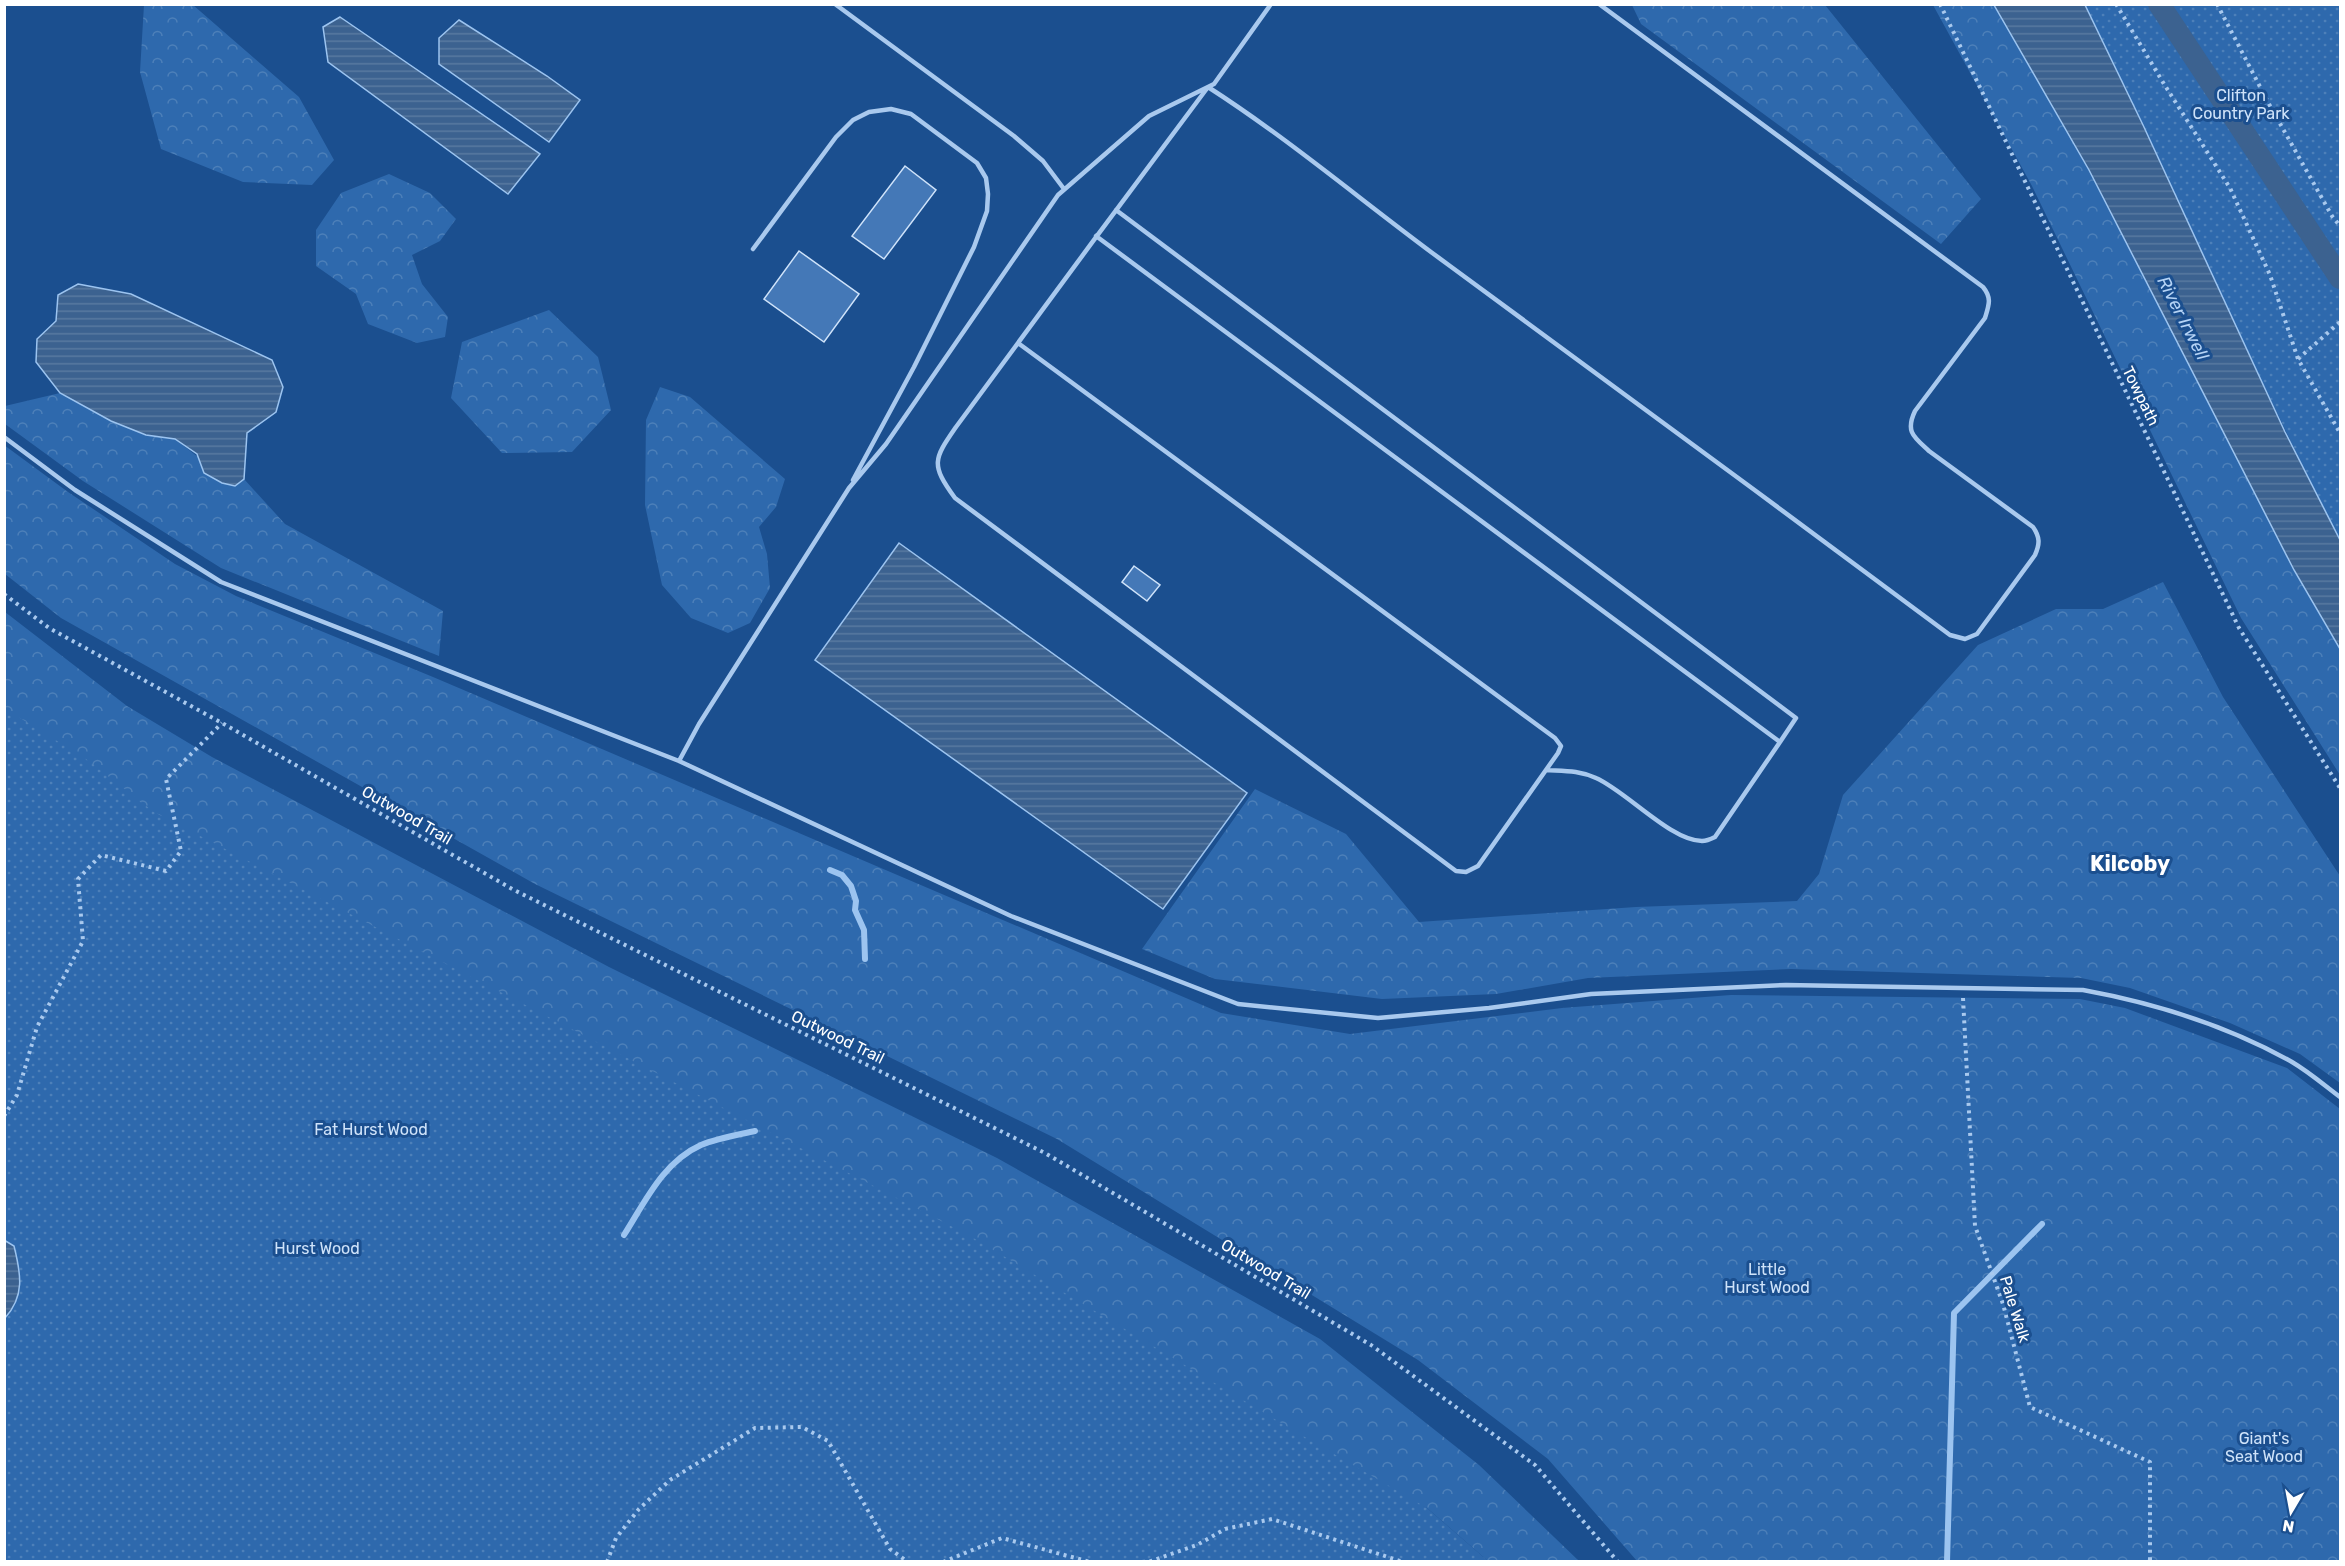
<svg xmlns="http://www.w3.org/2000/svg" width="2345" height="1566" viewBox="0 0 2345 1566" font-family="Rubik,sans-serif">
	<defs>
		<pattern id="forest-crowns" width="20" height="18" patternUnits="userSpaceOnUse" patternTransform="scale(1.5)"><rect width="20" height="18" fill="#2e69ad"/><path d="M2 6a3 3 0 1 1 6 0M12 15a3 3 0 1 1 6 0" fill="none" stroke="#4d80b9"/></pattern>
		<pattern id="park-dots" width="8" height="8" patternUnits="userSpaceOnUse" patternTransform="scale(1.5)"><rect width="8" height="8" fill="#2e69ad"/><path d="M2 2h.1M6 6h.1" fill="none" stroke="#4d80b9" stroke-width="1.8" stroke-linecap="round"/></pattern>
		<pattern id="water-rules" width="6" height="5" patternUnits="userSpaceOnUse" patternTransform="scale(1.5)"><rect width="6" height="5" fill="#3c6290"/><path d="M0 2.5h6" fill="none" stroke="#597aa1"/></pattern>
	</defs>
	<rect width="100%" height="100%" fill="#1b4f8f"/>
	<path fill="url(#forest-crowns)" d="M144,5h49l106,92 35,63 -22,25 -69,-3 -82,-33 -21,-77z
		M1632,5h193l156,194 -40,45 -300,-220z
		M1933,5h61l95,165 205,400 46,79v126l-99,-157 -209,-432z
		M389,174l41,19 26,26 -16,22 -28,14 10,29 26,33 -3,20 -28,6 -49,-19 -12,-30 -40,-28v-36l25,-37z
		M549,310l49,47 13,53 -39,42 -70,1 -51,-55 11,-56z
		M660,387l30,10 95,82 -9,28 -17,20 8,27 3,34 -20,35 -22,10 -37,-15 -29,-33 -17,-80 1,-85z
		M60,393l51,28 35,14 29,4 60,47 9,-7 41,45 158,87 -4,45 -218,-88 -138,-87 -78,-57v-18z
		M4,445l64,47 107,72 61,32 197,81 788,336 129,21 212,-26 169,-13 349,4 45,9 162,60 53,41v452h-703l-89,-102 -130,-99 -361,-221 -522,-255 -474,-266 -56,-44z
		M2163,582l60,115 117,179v207l-40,-29 -70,-31 -100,-35 -49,-10 -290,-9 -203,9 -92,16 -114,5 -167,-20 -73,-30 113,-160 91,45 73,88 217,-15 161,-6 22,-27 24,-79 135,-150 78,-36h47z
		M5,612l122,94 85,51 397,210 388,191 323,181 159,126 100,96h-91l-61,-53 -1422,-620z"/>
	<path fill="url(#park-dots)" d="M2085,5h255v535c-90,-176 -169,-357 -255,-535z
		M4,708l82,51 68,53 816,424 321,193 136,79 61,53h-1483z"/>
	<path fill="url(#water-rules)" stroke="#9cc4f0" stroke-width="1.5" d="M1994,5h91l58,120 142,307 55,108v109l-46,-79 -205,-400z
		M340,17l200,137 -32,40 -180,-132 -5,-35z
		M459,20l88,56 33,24 -31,42 -110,-78v-26z
		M78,284l53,10 141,66 11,27 -7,25 -29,21 -3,46 -9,7 -13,-3 -18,-10 -7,-19 -22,-15 -29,-4 -35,-14 -51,-28 -24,-31 1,-23 19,-18 2,-26z
		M899,543l348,250 -84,116 -348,-249z
		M4,1240l10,6c7,28 11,50 -9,72z"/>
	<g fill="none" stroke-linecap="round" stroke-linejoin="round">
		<path stroke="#9cc4f0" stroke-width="6" d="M830,870l12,5 9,11 5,15 -1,9 9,20 1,29
			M624,1235c21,-33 39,-73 77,-90 17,-7 36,-10 54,-14
			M1947,1562l7,-249 88,-89"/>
		<path stroke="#3c6290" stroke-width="22" d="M2159,4l181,274"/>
	</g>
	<path fill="#4478b7" stroke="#cfe3fa" stroke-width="1.5" d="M905,166l31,24 -52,69 -32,-23z
		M799,251l60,43 -35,48 -60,-43z
		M1134,566l26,19 -13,16 -25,-19z"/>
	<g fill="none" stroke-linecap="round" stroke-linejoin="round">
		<path stroke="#a9c9ee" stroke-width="4" stroke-dasharray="3 4.5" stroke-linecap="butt" d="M1940,4l299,624 101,160
			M2116,4l48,80 66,104 40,87 28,84 42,74
			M2217,4l52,100 63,112 8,10
			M2298,359l42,-37
			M4,594l45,34 173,95 292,167 531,263 326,192 164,120 83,97
			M1963,998l12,228 28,78 27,103 120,55v100
			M4,1116l13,-21 20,-68 46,-86 -5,-62 23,-24 65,16 15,-20 -15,-72 56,-56
			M607,1562l9,-24 23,-29 31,-29 85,-52 47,-1 26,14 62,108 18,13
			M943,1562l59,-24 88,24
			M1142,1562l9,-1 46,-16 28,-16 47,-10 131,43"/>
		<path stroke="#a9c9ee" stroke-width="4.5" d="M835,4l179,132 29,25 21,28
			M1116,210l680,508 -16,24
			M1096,236l684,506 -65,95c-4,2 -9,4 -13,4 -31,0 -76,-50 -106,-63 -17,-8 -32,-7 -50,-8
			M753,249l83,-112 17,-17 16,-8 22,-3 20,5 66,49 9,15 2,16 -1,17 -13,36 -60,120 -61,113
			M1018,343l537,395 6,8 -3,7 -80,113 -12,6 -10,-1 -501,-373c-25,-34 -21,-39 1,-71 84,-114 167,-227 252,-340 84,54 161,120 242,179 167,123 334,245 500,369l15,4 12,-5 58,-79c5,-11 5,-18 -2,-28l-104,-76c-15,-14 -24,-19 -14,-40l70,-93c4,-13 7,-20 -2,-31l-384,-283
			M4,437l71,53 146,92 458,179 332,155 227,88 140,14 111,-10 102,-14 195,-9 297,5c71,13 145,36 209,72 17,10 32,23 48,35
			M679,761l20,-37 150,-236 37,-44 172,-249 91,-79 65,-32 57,-80"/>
	</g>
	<g text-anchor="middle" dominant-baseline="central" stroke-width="6" stroke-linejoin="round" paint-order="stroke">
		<g font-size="16" fill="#cfe3fa" stroke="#1b4f8f">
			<text x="2241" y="95">Clifton<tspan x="2241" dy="18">Country Park</tspan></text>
			<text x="371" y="1129">Fat Hurst Wood</text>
			<text x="317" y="1248">Hurst Wood</text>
			<text x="1767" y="1269">Little<tspan x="1767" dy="18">Hurst Wood</tspan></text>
			<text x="2264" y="1438">Giant's<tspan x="2264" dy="18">Seat Wood</tspan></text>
		</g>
		<g font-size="16" fill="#fff" stroke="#1b4f8f">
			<text transform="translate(2141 396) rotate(64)">Towpath</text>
			<text transform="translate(407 815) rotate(30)">Outwood Trail</text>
			<text transform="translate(838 1037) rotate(26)">Outwood Trail</text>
			<text transform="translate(1266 1269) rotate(31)">Outwood Trail</text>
			<text transform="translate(2015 1309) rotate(73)">Pale Walk</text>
		</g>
		<g font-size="18" font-style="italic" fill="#b5d3f5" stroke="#1b4f8f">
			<text transform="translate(2183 318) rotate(63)">River Irwell</text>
		</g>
		<g font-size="22" font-weight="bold" fill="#fff" stroke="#1b4f8f">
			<text x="2130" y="863">Kilcoby</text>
		</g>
	</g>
	<rect width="2345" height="1566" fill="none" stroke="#ffffff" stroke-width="12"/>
	<g transform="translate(2291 1512) rotate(190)" stroke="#1b4f8f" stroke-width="4.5" paint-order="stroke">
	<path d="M0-4.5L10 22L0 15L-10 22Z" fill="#ffffff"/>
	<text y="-9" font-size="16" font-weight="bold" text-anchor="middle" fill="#ffffff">N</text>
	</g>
</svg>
